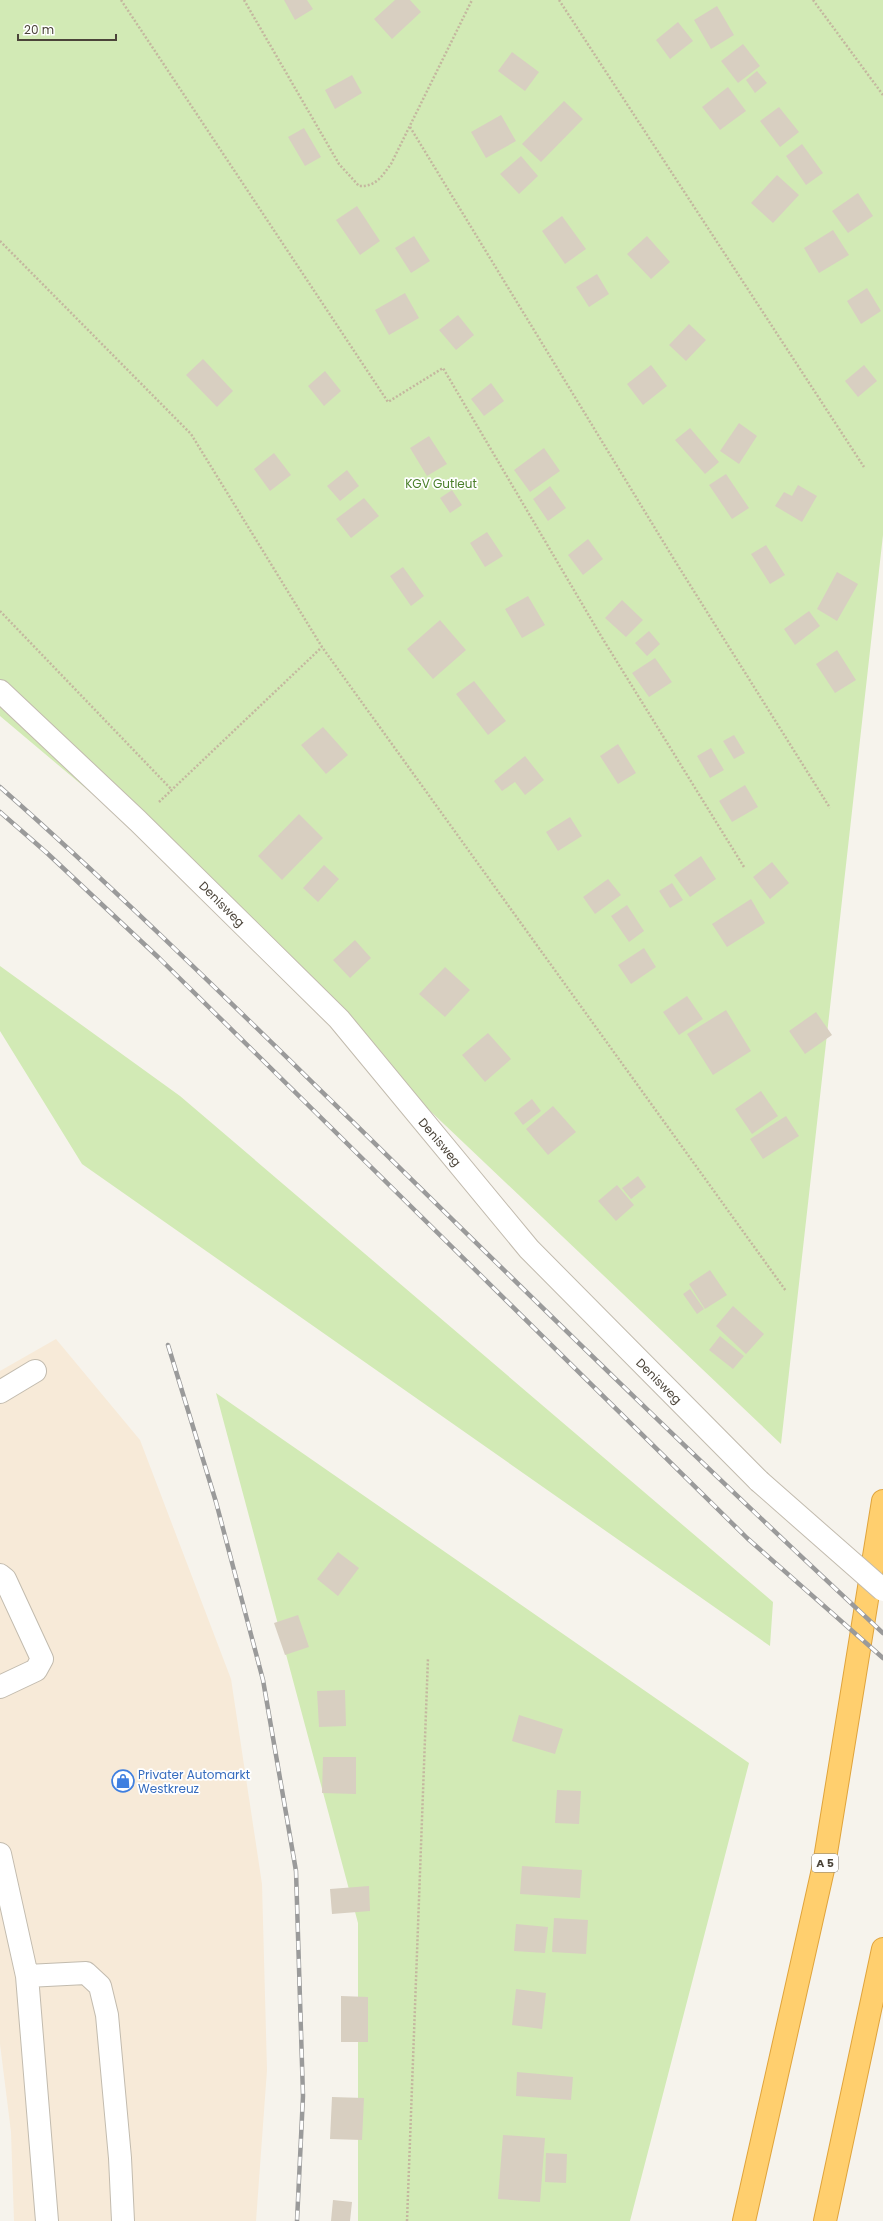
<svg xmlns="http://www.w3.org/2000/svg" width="883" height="2221" viewBox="0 0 883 2221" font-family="Poppins,sans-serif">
	<rect width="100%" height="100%" fill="#f6f3ec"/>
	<path fill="#f7ead8" d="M56,1339l84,101 91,239 31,205 5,186 -11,151h-242l-3,-89 -11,-88v-673z"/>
	<path fill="#d2eab5" d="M0,0h883v535l-102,909 -654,-621 -127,-107z
		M0,966l180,130 593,506 -3,44 -688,-482 -82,-133z
		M216,1393l533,370 -119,458h-272v-298z"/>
	<path fill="#d8cfc1" d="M284,0h23l6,9 -18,11z
		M395,0h15l11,12 -29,27 -18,-20z
		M717,6l17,29 -23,14 -17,-29z
		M678,22l15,19 -23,18 -14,-19z
		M743,44l17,22 -22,17 -17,-22z
		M512,52l27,20 -14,19 -27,-20z
		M757,71l10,12 -12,10 -9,-13z
		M352,75l10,18 -27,16 -10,-19z
		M728,87l18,24 -26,19 -18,-23z
		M564,101l19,18 -42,43 -19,-18z
		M779,107l20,25 -19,15 -20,-26z
		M501,115l15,26 -30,17 -15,-26z
		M304,128l17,29 -16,9 -17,-29z
		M802,144l21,29 -17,12 -20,-29z
		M521,156l17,20 -19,18 -19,-20z
		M777,175l22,20 -26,28 -22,-20z
		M858,193l15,23 -25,17 -16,-22z
		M357,206l23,35 -20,14 -24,-35z
		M562,216l24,33 -21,15 -23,-33z
		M833,230l16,25 -30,18 -15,-25z
		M414,236l16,25 -19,12 -16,-25z
		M647,236l23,26 -19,17 -24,-25z
		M597,274l12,20 -20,13 -13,-20z
		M867,288l14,23 -20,13 -14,-23z
		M405,293l14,25 -30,17 -14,-25z
		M458,315l16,20 -18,15 -17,-20z
		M689,324l17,16 -20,21 -17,-16z
		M203,359l30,32 -16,16 -31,-32z
		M651,365l16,21 -24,19 -16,-21z
		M864,365l13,16 -19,16 -13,-16z
		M325,371l16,20 -17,15 -16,-20z
		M491,383l13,18 -20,15 -13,-17z
		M739,423l18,13 -18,28 -19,-13z
		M690,428l29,34 -14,12 -30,-34z
		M429,436l18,28 -20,12 -17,-28z
		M544,448l16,23 -30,21 -16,-22z
		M274,453l17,22 -21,16 -16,-22z
		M347,470l12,16 -19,15 -13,-15z
		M726,474l23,34 -17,11 -23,-34z
		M798,485l19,11 -15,26 -27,-16 9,-14 8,4z
		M550,486l16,22 -18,13 -15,-22z
		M452,490l10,15 -12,8 -10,-15z
		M364,498l15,18 -28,22 -15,-19z
		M487,532l16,24 -18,11 -15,-24z
		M588,539l15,20 -20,16 -15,-20z
		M766,545l19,30 -15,9 -19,-30z
		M403,567l21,29 -13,10 -21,-30z
		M837,572l21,12 -21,37 -20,-12z
		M528,596l17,29 -23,13 -17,-29z
		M622,600l21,20 -17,17 -21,-19z
		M809,611l11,15 -25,19 -11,-16z
		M440,620l26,30 -33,29 -26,-30z
		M649,631l11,13 -13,12 -12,-13z
		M837,650l19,30 -21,13 -19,-29z
		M655,658l17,24 -23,15 -17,-24z
		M474,681l32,40 -18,14 -32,-41z
		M323,727l25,28 -22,19 -25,-29z
		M734,735l11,18 -11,6 -11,-18z
		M618,744l18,29 -18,11 -18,-28z
		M711,748l13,22 -14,8 -13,-22z
		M525,756l19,24 -19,15 -10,-13 -13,9 -8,-10z
		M745,785l13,22 -26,15 -13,-21z
		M299,814l24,24 -41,42 -24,-24z
		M570,817l12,19 -24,15 -12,-19z
		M701,856l15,23 -26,18 -16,-22z
		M772,862l17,21 -19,16 -17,-22z
		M324,865l15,14 -21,23 -15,-14z
		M608,879l13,16 -26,19 -12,-17z
		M672,883l11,17 -13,8 -11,-17z
		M751,899l14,24 -38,24 -15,-23z
		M627,905l17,26 -15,11 -18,-26z
		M355,940l16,18 -21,20 -17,-18z
		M644,948l12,19 -25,17 -13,-19z
		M445,967l25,23 -25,27 -26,-23z
		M687,996l16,23 -24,16 -16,-23z
		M726,1010l25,41 -38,24 -26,-41z
		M816,1012l16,23 -27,19 -16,-23z
		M488,1033l23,26 -26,23 -23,-27z
		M761,1091l17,25 -26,18 -17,-25z
		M532,1099l9,12 -18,14 -9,-12z
		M553,1106l23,26 -28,23 -22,-26z
		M786,1116l13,20 -36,23 -13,-20z
		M638,1176l8,11 -15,12 -9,-11z
		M617,1185l17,20 -18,16 -18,-20z
		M710,1270l17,25 -22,14 -16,-25z
		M690,1289l14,20 -7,5 -14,-20z
		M733,1306l31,28 -18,20 -30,-28z
		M720,1336l24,20 -11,13 -24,-19z
		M338,1552l21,16 -21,28 -21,-17z
		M298,1615l11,32 -24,8 -11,-32z
		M345,1690l1,36 -27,1 -2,-36z
		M519,1715l44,14 -8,25 -43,-13z
		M323,1757h33v37l-34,-1z
		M557,1790l24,1 -2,33 -24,-1z
		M522,1866l60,4 -2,28 -60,-4z
		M369,1886l1,25 -38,3 -2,-25z
		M554,1918l34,2 -2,34 -34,-2z
		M516,1924l32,3 -3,26 -31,-2z
		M516,1989l30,4 -4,36 -30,-4z
		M341,1996l27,1v45h-27z
		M517,2072l56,5 -2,23 -55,-4z
		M332,2097l32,1 -2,42 -32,-1z
		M503,2135l42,3 -5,64 -42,-3z
		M546,2153l21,1 -1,29 -21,-1z
		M333,2200l19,2 -2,19h-19z"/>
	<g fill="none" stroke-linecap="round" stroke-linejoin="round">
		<g stroke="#c2bbae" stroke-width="24">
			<path id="minor" d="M0,691l138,130 201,198 190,230 230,232
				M0,1392l35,-21
				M0,1575l5,4 37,80 -6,11 -36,17
				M0,1854l27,122 20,245
				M27,1976l59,-3 14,13 7,29 13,143 3,63"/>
		</g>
		<g stroke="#e0a43c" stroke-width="24">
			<path id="highway" d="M744,2221l80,-356 59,-364
				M825,2221l58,-272"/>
		</g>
		<path stroke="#c4b79f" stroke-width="2.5" stroke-dasharray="2 2" stroke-linecap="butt" d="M121,0l267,402 55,-34 158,268 143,231
			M244,0l95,164 20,22c17,1 23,-10 32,-22l81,-164
			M559,0l305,467
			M813,0l70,95
			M410,127l265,434 155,247
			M0,241l191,193 131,213 464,644
			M0,611l172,179
			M159,802l163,-155
			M407,2221l21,-563"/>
		<use href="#minor" stroke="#fff" stroke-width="22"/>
		<use href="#highway" stroke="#ffcf6e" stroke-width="22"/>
		<g stroke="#9a9a9a" stroke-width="4.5">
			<path id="rail" d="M0,787c121,107 236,221 352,334 175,172 351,345 531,512
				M0,812l47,41 112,105 588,580 136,120
				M168,1345l48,157 47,178 33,191 7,225 -6,125"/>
		</g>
		<use href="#rail" stroke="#fff" stroke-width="3" stroke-dasharray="9" stroke-linecap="butt"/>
		<g stroke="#c2bbae" stroke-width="24" stroke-linecap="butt">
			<path id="minor-bridge" d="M759,1481l124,109"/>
		</g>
		<use href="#minor-bridge" stroke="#fff" stroke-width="22"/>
	</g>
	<defs>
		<g id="shop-ring" transform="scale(1.15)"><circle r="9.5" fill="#fff" stroke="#3f7fe0" stroke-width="1.5"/><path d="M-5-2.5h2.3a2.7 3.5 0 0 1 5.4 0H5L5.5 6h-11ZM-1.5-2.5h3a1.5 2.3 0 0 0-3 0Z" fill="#3f7fe0"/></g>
	</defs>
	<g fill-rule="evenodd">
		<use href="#shop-ring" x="123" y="1781"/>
	</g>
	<g text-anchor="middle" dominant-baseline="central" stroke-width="3.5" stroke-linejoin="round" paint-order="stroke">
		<rect fill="#fff" stroke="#817c74" stroke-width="1" x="812" y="1854" width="26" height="18" rx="3"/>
		<g font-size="11" font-weight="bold" fill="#4b4439">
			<text x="825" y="1863">A 5</text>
		</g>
		<g font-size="12" fill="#4a7f2a" stroke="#fff">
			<text x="441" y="483">KGV Gutleut</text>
		</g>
		<g font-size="12" fill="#4b4439" stroke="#fff">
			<text transform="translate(222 904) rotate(45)">Denisweg</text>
			<text transform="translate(440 1142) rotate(50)">Denisweg</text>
			<text transform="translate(659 1381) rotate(45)">Denisweg</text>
		</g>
		<g font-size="12" fill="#366cbe" stroke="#fff" text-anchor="start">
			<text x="138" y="1774">Privater Automarkt<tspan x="138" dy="14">Westkreuz</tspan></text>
		</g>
	</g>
	<path d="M18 34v6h98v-6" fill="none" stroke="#4b4439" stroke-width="2"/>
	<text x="24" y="34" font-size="12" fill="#4b4439" stroke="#ffffff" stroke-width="3" paint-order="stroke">20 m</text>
</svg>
